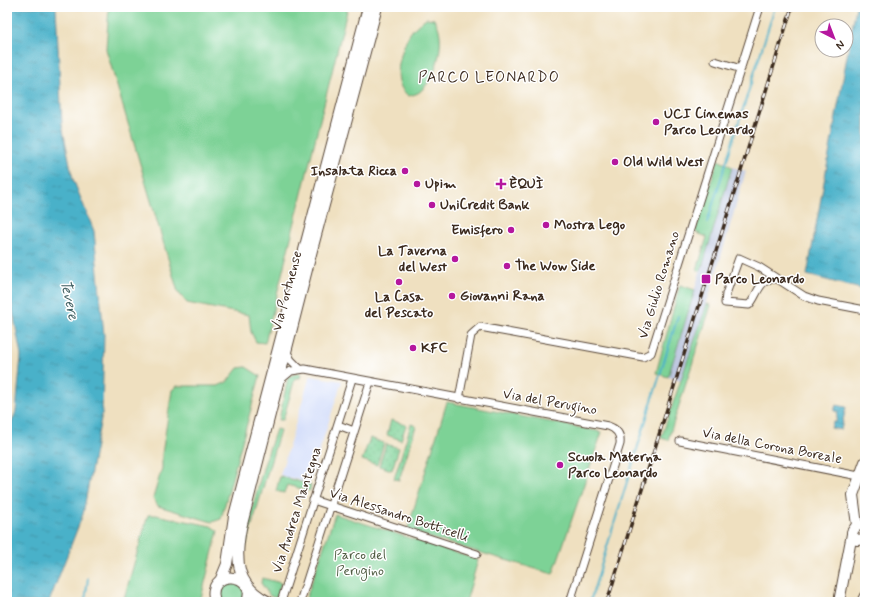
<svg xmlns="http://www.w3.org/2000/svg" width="872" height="609" viewBox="0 0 872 609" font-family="Mynerve,sans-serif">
	<defs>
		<pattern id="garden-dots" width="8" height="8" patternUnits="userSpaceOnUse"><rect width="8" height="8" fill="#7dd296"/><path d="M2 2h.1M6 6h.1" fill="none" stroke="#6db481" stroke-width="1.8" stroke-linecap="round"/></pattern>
		<pattern id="water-ripples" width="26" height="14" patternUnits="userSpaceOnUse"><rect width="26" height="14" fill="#4ab1c9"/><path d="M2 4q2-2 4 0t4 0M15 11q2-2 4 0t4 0" fill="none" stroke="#3f90a3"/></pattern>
	</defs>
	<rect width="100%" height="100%" fill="#fff"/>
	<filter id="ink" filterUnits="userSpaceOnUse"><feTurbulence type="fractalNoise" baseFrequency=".025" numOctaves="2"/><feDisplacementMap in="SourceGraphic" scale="8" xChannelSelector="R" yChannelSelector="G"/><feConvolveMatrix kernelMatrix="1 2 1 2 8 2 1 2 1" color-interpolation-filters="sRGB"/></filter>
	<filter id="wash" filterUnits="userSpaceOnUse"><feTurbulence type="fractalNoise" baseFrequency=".012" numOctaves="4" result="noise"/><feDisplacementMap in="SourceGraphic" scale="16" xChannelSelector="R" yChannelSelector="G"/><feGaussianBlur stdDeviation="0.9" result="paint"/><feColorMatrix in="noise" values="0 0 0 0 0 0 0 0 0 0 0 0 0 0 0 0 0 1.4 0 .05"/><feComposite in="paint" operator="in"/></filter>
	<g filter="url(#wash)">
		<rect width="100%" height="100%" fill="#efe0c0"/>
		<path fill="#cfdafa" d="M310,376l32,5 -33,102 -29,-8z"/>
		<path fill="#bac4de" d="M732,167l14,4 -31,106 -33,104 -14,-4z"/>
		<path fill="#7dd296" stroke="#5c7e5a" d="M109,7h239l-83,336 -9,-1 -5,-10 -2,-17 -62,-12 -9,-11 -72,-243z
			M426,18l8,1c14,17 3,62 -16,74 -2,1 -6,2 -9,3 -19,-12 -9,-44 0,-61 4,-7 11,-12 17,-17z
			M718,160l14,7 -31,104 -4,-1 10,-33 -12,-5z
			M680,285l15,5 -27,87 -12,-4z
			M707,304l4,1 -43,135 -7,-2z
			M246,367l14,9 -39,143 -9,3 -54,-16 -5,-8 9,-30v-14l10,-64 5,-4h41l9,-4 11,-14z
			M298,373l3,1 -1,4h-5l-12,42h-4l9,-43z
			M447,402l155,30 -49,142 -146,-43z
			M276,429l4,1 -37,126v-15l21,-76z
			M280,476l31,9 -1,6 -23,-6 -3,8 -8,-2z
			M335,514l143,46 -12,42h-161z
			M148,515h8l55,11 7,5 -18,71h-77z
			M262,578l19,5 -5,15 -6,-2 -9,-13z
			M225,582l13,1 6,7v9l-2,3h-22l-2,-10z"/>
		<path fill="url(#garden-dots)" stroke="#5c7e5a" d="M391,420l15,5 -5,15 -14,-5z
			M411,424l5,2 -17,54 -5,-1z
			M370,438l14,5 -7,22 -15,-5z
			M386,444l13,4 -7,22 -13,-4z"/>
		<path fill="url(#water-ripples)" stroke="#426e74" d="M7,7h49l6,118 11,54 21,52 10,104 -2,78 -19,101 -34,88h-42v-167l9,-24 5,-55 -14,-78z
			M856,7h9v283l-58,-15z
			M836,405l10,2 -5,23 -10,-2 2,-6h3l2,-10 -4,-1z"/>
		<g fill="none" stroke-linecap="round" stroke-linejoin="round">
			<path stroke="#4ab1c9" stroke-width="2" d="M707,223l68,-216
				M85,602l3,-24
				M590,602l88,-286"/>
		</g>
	</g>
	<g filter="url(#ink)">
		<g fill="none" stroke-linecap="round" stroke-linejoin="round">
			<g stroke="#564536" stroke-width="9">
				<path id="street" d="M715,61l26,8
					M776,279c-18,-1 -18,17 -27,26l-24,-2 1,-9 13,-36 20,9 45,29 14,5 47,9
					M286,350l5,10 9,9
					M279,381l12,-10 14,-2 303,57c9,3 13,9 12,18l-50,158
					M459,399l12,-64 9,-8 163,30 8,-4 109,-346
					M338,425l16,6
					M680,441l179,35
					M313,500l164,54
					M281,602l71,-223
					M300,602l70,-220"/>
			</g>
			<g stroke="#564536" stroke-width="12">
				<path id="secondary" d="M857,525l-4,-30 12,-33
					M865,526l-8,-1 -5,7 1,5 4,3 8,-1
					M220,581l7,-17 7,-48 134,-509
					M215,602c-11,-34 44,-31 32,0
					M269,602c-33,-16 -34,-41 -28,-74l71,-278 65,-243
					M839,602l13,-68
					M862,602l3,-6"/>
			</g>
			<use href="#street" stroke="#fff" stroke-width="7"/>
			<use href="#secondary" stroke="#fff" stroke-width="10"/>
			<g stroke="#3b2a1e" stroke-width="3.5">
				<path id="rail" d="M607,602l185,-595"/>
			</g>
			<use href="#rail" stroke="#fff" stroke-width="2" stroke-dasharray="6" stroke-linecap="butt"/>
		</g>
	</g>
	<g fill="#b5179e" stroke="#fff" stroke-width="1.5">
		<circle cx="656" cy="122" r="4"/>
		<circle cx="615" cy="162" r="4"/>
		<circle cx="405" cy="171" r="4"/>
		<circle cx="417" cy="184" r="4"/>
		<path d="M499 178h4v4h4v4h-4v4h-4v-4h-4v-4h4z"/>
		<circle cx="432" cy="205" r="4"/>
		<circle cx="546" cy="225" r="4"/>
		<circle cx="511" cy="230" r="4"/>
		<circle cx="455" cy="259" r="4"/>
		<circle cx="507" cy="266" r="4"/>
		<rect x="701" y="274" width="10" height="10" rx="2"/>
		<circle cx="399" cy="282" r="4"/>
		<circle cx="452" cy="296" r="4"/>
		<circle cx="413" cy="348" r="4"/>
		<circle cx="560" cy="465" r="4"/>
	</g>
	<g text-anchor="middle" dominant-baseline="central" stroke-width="3" stroke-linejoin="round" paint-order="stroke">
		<g font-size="14" font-weight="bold" fill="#3b2a1e" stroke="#fff" text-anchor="start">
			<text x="664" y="114">UCI Cinemas<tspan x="664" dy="16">Parco Leonardo</tspan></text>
			<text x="623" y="162">Old Wild West</text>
			<text x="397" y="171" text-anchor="end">Insalata Ricca</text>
			<text x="425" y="184">Upim</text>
			<text x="509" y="184">ÈQUÌ</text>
			<text x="440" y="205">UniCredit Bank</text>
			<text x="554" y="225">Mostra Lego</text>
			<text x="503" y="230" text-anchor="end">Emisfero</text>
			<text x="447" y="251" text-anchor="end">La Taverna<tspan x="447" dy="16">del West</tspan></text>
			<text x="515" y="266">The Wow Side</text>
			<text x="715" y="279">Parco Leonardo</text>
			<text x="460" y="296">Giovanni Rana</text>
			<text x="399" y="297" text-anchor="middle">La Casa<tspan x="399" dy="16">del Pescato</tspan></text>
			<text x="421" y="348">KFC</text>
			<text x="568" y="457">Scuola Materna<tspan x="568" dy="16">Parco Leonardo</tspan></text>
		</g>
		<g font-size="14" fill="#3b2a1e" stroke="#fff">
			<text transform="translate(659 285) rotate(-73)">Via Giulio Romano</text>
			<text transform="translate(287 291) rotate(-75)">Via Portuense</text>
			<text transform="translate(550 402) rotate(10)">Via del Perugino</text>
			<text transform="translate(772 446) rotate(11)">Via della Corona Boreale</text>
			<text transform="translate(297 510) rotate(-72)">Via Andrea Mantegna</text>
			<text transform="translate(399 515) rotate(18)">Via Alessandro Botticelli</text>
		</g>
		<g font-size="14" fill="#4f5c42" stroke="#fff">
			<text x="360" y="555">Parco del<tspan x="360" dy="16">Perugino</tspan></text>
		</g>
		<g font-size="15" letter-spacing="1" fill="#3b2a1e" stroke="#fff">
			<text x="489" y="78">PARCO LEONARDO</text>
		</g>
		<g font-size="15" font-style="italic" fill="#416062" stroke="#fff">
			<text transform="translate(69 300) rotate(78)">Tevere</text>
		</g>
	</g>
	<rect width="872" height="609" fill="none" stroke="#fff" stroke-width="24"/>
	<g transform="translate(834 38) rotate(138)"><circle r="19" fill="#ffffff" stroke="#b1aaa5"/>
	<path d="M0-3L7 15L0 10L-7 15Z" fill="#b5179e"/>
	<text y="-6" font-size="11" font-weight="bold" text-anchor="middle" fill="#3b2a1e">N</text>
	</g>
</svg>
